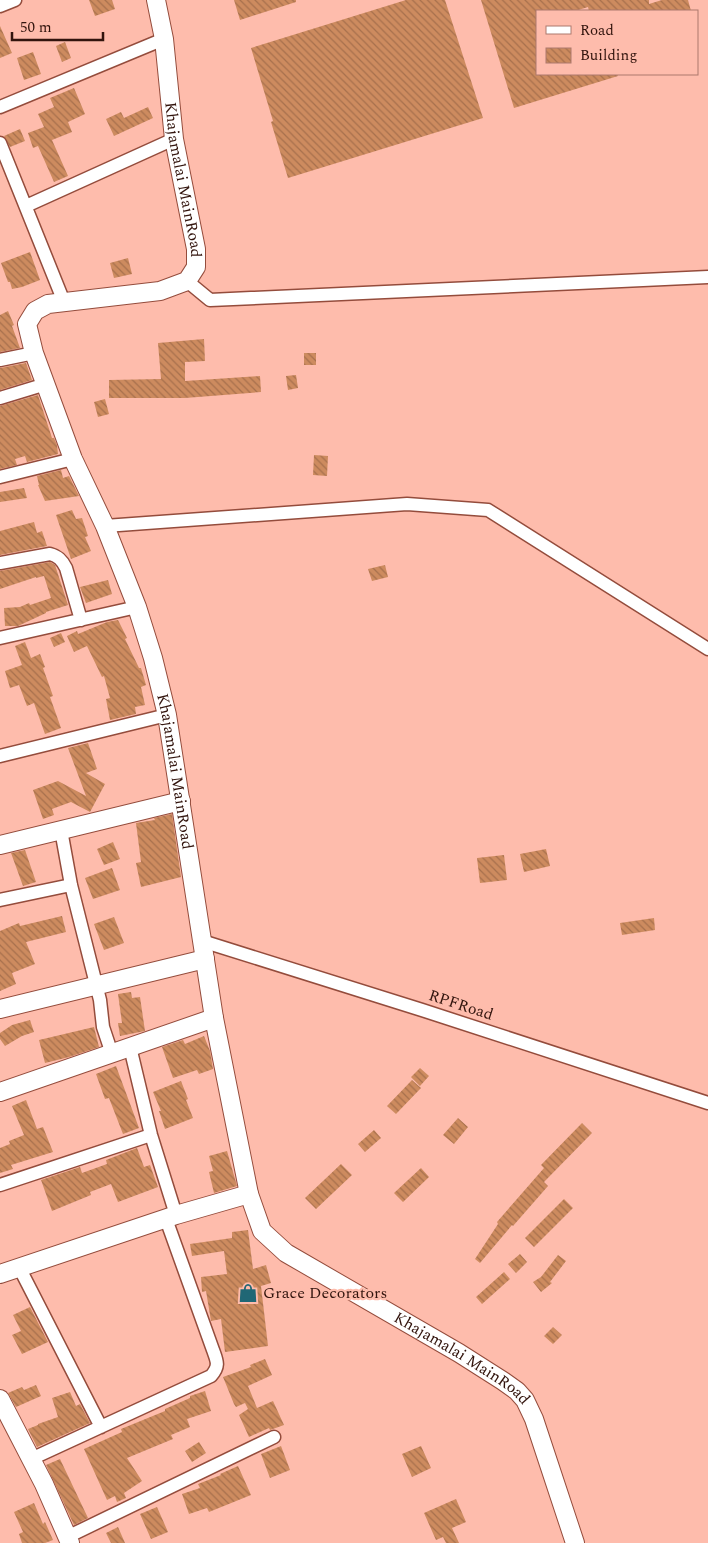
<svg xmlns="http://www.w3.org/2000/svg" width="708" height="1543" viewBox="0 0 708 1543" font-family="Spectral,serif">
	<defs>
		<pattern id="building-back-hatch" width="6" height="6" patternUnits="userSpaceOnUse" patternTransform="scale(1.25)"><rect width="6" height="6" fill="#cd8b5f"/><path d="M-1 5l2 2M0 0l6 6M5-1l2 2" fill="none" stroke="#a7704d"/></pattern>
	</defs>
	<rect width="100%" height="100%" fill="#febcac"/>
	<path fill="url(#building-back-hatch)" d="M89,0h23l3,9 -20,7z
		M234,0h62v2l-56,18z
		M406,0h39l38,118 -195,60 -17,-56 2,-1 -22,-73z
		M481,0h168v4l13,-4h26l3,11h-102l-1,-4 -13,4h-38v63h80l1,2 -104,32z
		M0,26l12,27 -12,5z
		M65,42l6,16 -9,4 -6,-16z
		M33,52l8,22 -17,6 -7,-22z
		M74,88l11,26 -17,8 4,10 -20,8 16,36 -14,6 -16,-36 -5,2 -5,-15 16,-6 -6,-13 16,-7 -4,-9z
		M148,107l5,11 -39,18 -8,-17 15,-7 3,6z
		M20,129l5,12 -15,6 -6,-11z
		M30,252l10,28 -18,7 -10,2 -2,-7h-2l-7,-19z
		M128,258l4,16 -18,4 -4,-15z
		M8,311l6,14 -2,1 8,22 -20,4v-37z
		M204,339l1,22 -20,1v19l75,-5 1,16 -76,6h-76v-18l52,-1 -3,-36z
		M304,353h12v12h-12z
		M26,363l6,17 -32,10v-22z
		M296,375l2,13 -10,2 -2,-14z
		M38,395l14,43h2l3,7 1,9 -31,8 -2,-6 -10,3 2,6 -17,4v-63z
		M105,399l4,15 -11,3 -4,-15z
		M314,455l14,1 -1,20 -14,-1z
		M61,470l2,8 6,-2 10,20 -34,5 -7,-16h1l-2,-9z
		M24,488l3,10 -27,4v-10z
		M72,510l4,9 6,-1 6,18 -3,1 6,14 -20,8 -15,-44z
		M34,522l3,11 5,-2 5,15 -47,9v-24z
		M50,562l5,3 13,40 -22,7v1l-28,13h-13l-1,-18 16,-1 9,-4 1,2 21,-7 -7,-22 -8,2v-1l-36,12v-18z
		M385,565l3,12 -16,4 -4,-12z
		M108,580l4,14 -26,9 -6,-16z
		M118,620l9,18 -2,1 14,29h2l5,17 -5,2 4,18 -10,2 1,7 -26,6 -4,-21 4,-1 -6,-22 -2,1 -15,-31 -13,6 -7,-16 10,-5 1,3 29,-12z
		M61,633l4,9 -11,5 -4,-9z
		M25,642l6,16 9,-4 5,13 -2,1 10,28 -3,1 11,31 -16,6 -11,-31 -7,3 -8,-21 -9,3 -5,-17 17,-6 -7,-19z
		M88,743l9,26 -11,4 19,11 -15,28 -19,-10 -19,7 2,6 -11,4 -10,-29 25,-9 28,15 -18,-48z
		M172,814l9,63 -40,10 -5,-24 5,-1 -5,-39 19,-3 -1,-2z
		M113,842l7,17 -16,6 -7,-16z
		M546,849l4,17 -26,6 -4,-18z
		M25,850l11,32 -13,4 -12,-33z
		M504,855l3,25 -27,3 -3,-25z
		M112,868l8,22 -27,9 -8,-21z
		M62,916l4,16 -40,10 9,22 -23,9 4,11 -16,7v-60l19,-8 1,3z
		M114,917l10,26 -20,7 -10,-26z
		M654,918l1,12 -33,5 -2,-12z
		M131,992l1,6 8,-1 5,34 -25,5 -2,-13h4l-4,-29z
		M30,1020l4,12 -12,4 -17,10 -5,-7v-6l12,-8z
		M94,1027l5,20 -30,10 -24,6 -6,-23z
		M204,1036l6,15 3,18 -14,5 -2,-4 -24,8 -11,-31 21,-7 2,4z
		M116,1066l23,62 -16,6 -14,-36 -4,1 -9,-25z
		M420,1068l9,8 -9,10 -9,-9z
		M412,1080l9,8 -25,26 -9,-8z
		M181,1081l7,18 -2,1 7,18 -28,11 -6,-18h2l-8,-19z
		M26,1100l11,29 6,-2 10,25 -42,13 2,4 -13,4v-25l10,-4 -1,-3 15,-6 -12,-29z
		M458,1118l10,9 -14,17 -11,-9z
		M582,1123l10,10 -48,49 4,4 -35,40 -1,-1 -32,38 -5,-4 23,-35 -1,-2 47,-54 -3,-3z
		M374,1130l7,8 -16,14 -7,-8z
		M137,1148l7,19 6,-2 8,22 -40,15 -7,-18 -21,8 1,3 -39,16 -11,-31 39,-13 2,6 25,-9 -1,-4z
		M227,1151l10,35 -23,7 -5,-21 4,-1 -4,-15z
		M341,1164l11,11 -36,34 -11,-11z
		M421,1168l8,9 -26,25 -9,-9z
		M564,1199l9,9 -39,39 -9,-9z
		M248,1230l5,39 13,-4 5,18 -10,3 7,60 -43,6 -4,-33 -10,2 -5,-30 -4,1 -1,-15 26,-3 -3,-23 -32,5 -2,-12 42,-6v-6z
		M520,1254l7,8 -11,11 -8,-9z
		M558,1255l8,6 -16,21 2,1 -11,9 -8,-10 8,-5z
		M504,1272l6,7 -28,25 -6,-7z
		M30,1307l18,35 -26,12 -10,-19 9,-4 -8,-16z
		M553,1327l9,8 -9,9 -9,-8z
		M265,1359l7,16 -24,11 9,22 16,-7 11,24 -14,5 -1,-2 -20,9 -10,-22 9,-6 -3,-6 -9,4 -2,-3 -11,-27 28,-10 -1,-2z
		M36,1385l5,11 -25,11 -8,-14 14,-6 2,3z
		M205,1391l6,20 -24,8 3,8 -19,8 2,4 -46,19 15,23 -18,12 2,5 -9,4 -2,-6 -8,4 -23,-51 38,-17 -1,-3 44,-18v-2l25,-11v-2z
		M70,1392l6,14 4,-2 10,19 -53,24 -9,-18 10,-4v-1l20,-7 -6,-19z
		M199,1442l7,11 -14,9 -7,-11z
		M281,1446l9,24 -20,8 -9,-24z
		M421,1446l10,22 -19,9 -10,-23z
		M60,1459l28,59 -14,7 -28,-60z
		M238,1466l13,29 -42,17 -2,-4 -18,6 -7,-20 18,-6 -2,-4 23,-9 -1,-1z
		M456,1499l10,23 -14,6 7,15h-13l-3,-6 -7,3 -12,-27z
		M34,1503l9,21 2,-2 8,18 -8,3h-23l-3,-9 4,-2 -9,-20z
		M157,1507l11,25 -17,7 -11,-25z
		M118,1527l7,16h-14l-5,-10z"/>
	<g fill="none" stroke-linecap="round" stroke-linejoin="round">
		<g stroke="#944c3c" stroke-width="15">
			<path id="street" d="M0,6l15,-6
				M0,107l164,-68
				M0,143l64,159
				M26,206l148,-67
				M187,281l23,19 498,-23
				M0,360l34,-7
				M0,398l46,-14
				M0,477l73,-18
				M105,526l302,-22 81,6 220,139
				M0,563l50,-9c8,2 12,6 16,14l15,52
				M0,638l137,-31
				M0,756l167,-41
				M61,830l10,55 29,115 3,27 9,27
				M0,900l71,-15
				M202,941l220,69 286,93
				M130,1047l21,88 25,80
				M0,1185l151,-50
				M19,1267l82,160
				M31,1459l180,-83c9,-10 6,-15 2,-26l-47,-131
				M67,1537l207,-100"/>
		</g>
		<g stroke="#944c3c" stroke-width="20">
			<g id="secondary">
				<path id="s1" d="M156,0l8,39 10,100 22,110v18l-9,14 -27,10 -112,13 -13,7 -8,13 7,29 39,106 32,67 32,81 16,51 14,57 47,303 35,176 13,37 24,22 173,100 44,28 14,10 8,9 9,19 41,124"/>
				<path d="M0,845l181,-44"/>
				<path d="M0,1009l205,-50"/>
				<path d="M0,1092l214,-74"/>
				<path d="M0,1274l176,-59 73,-21"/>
				<path d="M0,1399l44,85 26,59"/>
			</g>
		</g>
		<use href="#street" stroke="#fff" stroke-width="12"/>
		<use href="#secondary" stroke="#fff" stroke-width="18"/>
	</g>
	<defs>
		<g id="shop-bare" transform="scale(1.5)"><path d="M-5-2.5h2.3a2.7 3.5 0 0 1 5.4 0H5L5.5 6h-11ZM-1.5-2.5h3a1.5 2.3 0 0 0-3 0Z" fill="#206775" stroke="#febcac" stroke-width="2.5" paint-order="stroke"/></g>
	</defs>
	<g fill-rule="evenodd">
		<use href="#shop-bare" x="248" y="1293"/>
	</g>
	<g text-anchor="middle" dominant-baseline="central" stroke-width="4.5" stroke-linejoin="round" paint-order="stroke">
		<g font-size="16" fill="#32140d" stroke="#febcac">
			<text stroke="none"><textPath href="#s1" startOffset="182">Khajamalai MainRoad</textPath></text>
			<text stroke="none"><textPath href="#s1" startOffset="932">Khajamalai MainRoad</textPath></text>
			<text transform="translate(461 1005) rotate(18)">RPFRoad</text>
			<text stroke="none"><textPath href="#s1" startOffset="1638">Khajamalai MainRoad</textPath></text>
		</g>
		<g font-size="16" fill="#32140d" stroke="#febcac" text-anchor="start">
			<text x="263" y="1293">Grace Decorators</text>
		</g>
	</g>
	<rect x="536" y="10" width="162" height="65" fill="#febcac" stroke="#ac796c"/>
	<rect x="546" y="26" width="25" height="8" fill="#ffffff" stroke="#ac796c"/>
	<text x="580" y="35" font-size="15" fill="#32140d">Road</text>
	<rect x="546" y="48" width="25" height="15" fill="url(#building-back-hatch)" stroke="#ac796c"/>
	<text x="580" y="60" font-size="15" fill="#32140d">Building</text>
	<path d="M12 32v8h91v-8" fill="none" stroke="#32140d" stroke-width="2.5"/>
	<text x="20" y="32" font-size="15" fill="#32140d" stroke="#febcac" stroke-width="4" paint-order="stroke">50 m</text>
</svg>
